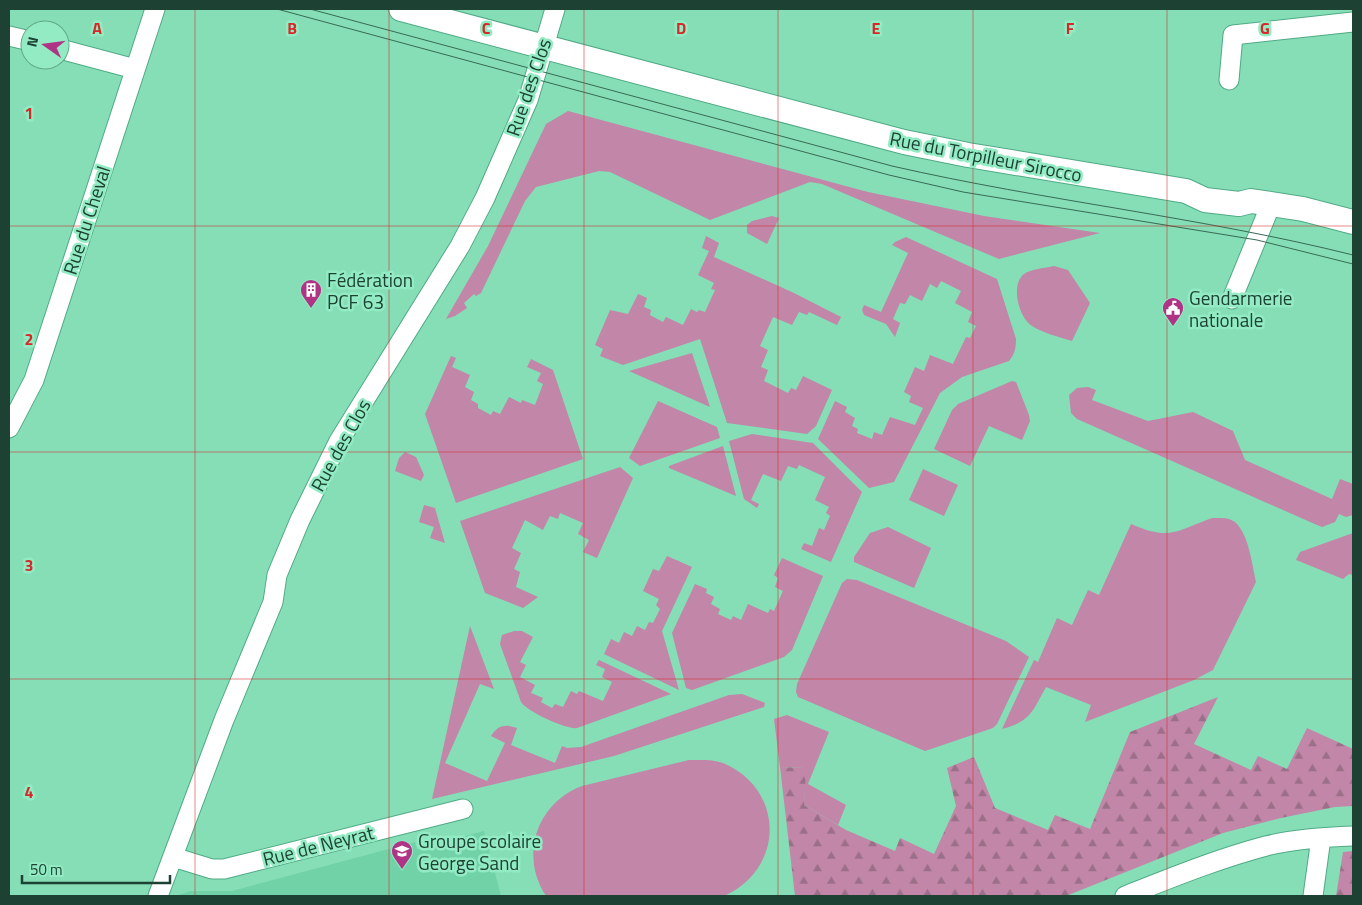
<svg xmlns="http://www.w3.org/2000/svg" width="1362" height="905" viewBox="0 0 1362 905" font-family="'Titillium Web',sans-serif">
	<defs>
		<pattern id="forest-firs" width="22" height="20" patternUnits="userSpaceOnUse" patternTransform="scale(1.25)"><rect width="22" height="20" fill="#c186a8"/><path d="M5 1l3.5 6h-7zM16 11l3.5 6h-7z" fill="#9c6f89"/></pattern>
	</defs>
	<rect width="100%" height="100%" fill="#85deb6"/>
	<path fill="#71d2a8" d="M484,831l17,65h-325l14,-5h42l183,-49 2,7z"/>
	<path fill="#c186a8" d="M568,111l300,81 116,24 116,17 -101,26 -177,-75 -12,-2 -100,38 -100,-48 -11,-1 -63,16 -11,14 -44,92 -5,3 -2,-2 -10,9 3,5 -12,8 -9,3 42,-73 58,-122z
		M772,216l7,2 -12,26 -20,-11v-8l5,-4z
		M706,236l13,7 -5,14 80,36 47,24 -4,8 -28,-13 -2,3 -8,-3 -7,13 -19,-8 -13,29 8,4 -7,17 7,3 -4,11 24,12 3,-5 5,2 7,-14 29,14 -16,36 -9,8 -80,-11 -27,-84 -77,26 -23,-9 3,-7 -8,-4 15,-35 18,4 10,-20 9,4 -3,9 7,3 -1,5 13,7 3,-5 17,8 8,-16 6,3 2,-2 6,2 10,-22 -4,-1 3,-6 -16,-8 11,-24 -7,-3z
		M906,237l91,42 19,60c0,8 -1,15 -7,22l-47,16 -22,16 -46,89 -25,6 -51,-49 17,-38 12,6 -2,5 10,6 -3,8 6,3 -1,4 15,6 2,-7 8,3 8,-18 25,8 8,-17 -14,-6 2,-6 -7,-4 11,-25 9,4 6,-16 23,9 13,-27 4,1 6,-12 -8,-4 4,-10 -17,-9 6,-12 -20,-10 -4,7 -7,-4 -8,17 -12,-6 -5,9 -5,-1 -7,16 7,4 -5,14 -9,-13 -22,-9 -2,-5 2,-5 17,7 27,-59 -16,-8 3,-3z
		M1054,266l14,4 22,33 -18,38c-13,-4 -29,-8 -40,-15 -13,-8 -22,-41 -8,-52 7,-5 21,-6 30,-8z
		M692,353l18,54 -81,-36z
		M451,356l5,2 -4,9 18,8 -5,12 9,5 -3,8 7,4v4l13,7 2,-4 7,3 9,-17 12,6 1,-3 13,5 8,-21 -6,-3 4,-8 -14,-6 4,-8 22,11 30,89 -127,44 -31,-89z
		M1012,381l4,1 13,33 1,6 -8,19 -33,-14 -19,40 -36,-17 18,-39 6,-6z
		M1088,387l8,3 -4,10 56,21 45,-9 40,19 12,29 87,39 8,-20 13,5v31l-7,2 -7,-3 -4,8 -13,5 -5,-2 -240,-106 -6,-6 -2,-18 8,-7z
		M658,401l59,26 3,11 -80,28 -11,-8z
		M752,434l61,9 49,49 -31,70 -30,-13 3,-6 8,3 7,-18 5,2 6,-14 -4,-3 3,-6 -14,-7 10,-23 -26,-12 -2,4 -9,-3 -7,15 -18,-7 -12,26 8,4 -2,4 -13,-9 -15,-58z
		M723,446l13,50 -67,-28v-2z
		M405,452l11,5 8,18 -3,6 -26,-10 4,-13z
		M620,467l13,11 -36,80 -14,-6 6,-12 -11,-6 5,-11 -23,-10 -2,6 -8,-3 -7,14 -18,-10 -13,28 9,5 -7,16 6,3 -4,15 22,10 -15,11 -38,-15 -25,-72z
		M923,469l35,16 -14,31 -35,-16z
		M424,505l11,3 10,35 -15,-5 4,-11 -15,-5z
		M1212,518c8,0 17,-1 23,4 14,13 17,42 21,60l-43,88 -19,10 -109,42 6,-17 -45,-18c-14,25 -15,34 -44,42l32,-69 4,2 19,-44 15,7 16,-35 11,5 32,-71c39,17 45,7 81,-6z
		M888,527l43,21 -17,40 -60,-26v-5l16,-24z
		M1353,533v42l-4,-1 -6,5 -47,-19 4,-8z
		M667,556l25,11 -30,64 17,59 -75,-36 7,-15 8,4 5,-11 8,4 5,-10 8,4 4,-8 4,1 7,-14 -4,-4 3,-6 -16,-8 10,-22 6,2z
		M782,558l41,18 -31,74 -8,7 -92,33 -6,-2 -14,-55 23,-49 12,5 -1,4 8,4 -3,7 9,5 -2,5 13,6 2,-4 8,4 7,-16 20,9 2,-4 4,2 9,-20 -8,-4 3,-9 -4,-3z
		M847,579l10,1 149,61 23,16 -32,67 -4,4 -68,23 -127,-54 -2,-5 1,-8 45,-101z
		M470,626l24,63 -14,-5 -35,79 42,18 18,-38 -14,-7c7,-11 15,-12 26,-8l-6,17 44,18 7,-17 5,2 14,-1 148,-52 13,-1 23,9 -1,4 -150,49 -182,43z
		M514,631h8l11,6 -13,25 6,3 -6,12 15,8 -4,8 12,5 -2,4 11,6 3,-4 8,3 8,-16 6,3 2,-3 24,10 9,-19 -10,-5 3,-8 -9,-4 3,-5 72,34 -94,34c-10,2 -51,-17 -56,-26l-21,-58 2,-9z
		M787,715l42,17 -21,52 38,21 -8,20 -34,-20 1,-37 -25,-1 -6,-48z
		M689,760c11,0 23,-1 34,3 62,26 62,106 1,133h-178c-27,-41 -9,-93 36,-110z"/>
	<path fill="url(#forest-firs)" d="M1218,697l-24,47 57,26 7,-14 29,13 20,-41 46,21v57l-18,1 -54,11 -58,15 -157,63h-271l-15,-129 26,1 -2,37 42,25 49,21 5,-13 34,16 22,-48 -9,-38 27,-11 21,51 53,22 7,-15 35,14 40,-97z
		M1353,851v45h-17l7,-44z"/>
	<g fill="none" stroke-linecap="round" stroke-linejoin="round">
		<g stroke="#50aa85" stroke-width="21">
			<path id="minor" d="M9,36l21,5
				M60,49l75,20
				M1229,80l4,-45 120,-13
				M1232,299l39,-95
				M9,428l25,-48 121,-371
				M173,857l39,12h12l239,-60
				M158,896l66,-176 49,-118 4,-27 23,-55 39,-79 121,-195 25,-48 43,-98 27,-91
				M1125,896c46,-18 92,-37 141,-50 28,-7 58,-9 87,-10
				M1313,896l8,-58"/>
		</g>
		<g stroke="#50aa85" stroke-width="26">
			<path id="tertiary" d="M401,9l503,133 64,13 218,36 19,9 34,4 12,-3 52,8 50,13"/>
		</g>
		<use href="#minor" stroke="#fff" stroke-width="19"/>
		<use href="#tertiary" stroke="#fff" stroke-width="24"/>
		<path stroke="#386a55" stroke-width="1" d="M277,9l612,166 74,17 294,48 96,24
			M310,9l582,157c153,35 309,51 461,89"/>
	</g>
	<path fill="none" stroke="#d62828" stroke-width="1" stroke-opacity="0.55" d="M195,9v887M389,9v887M584,9v887M778,9v887M973,9v887M1167,9v887M9,226h1344M9,452h1344M9,679h1344"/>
	<defs>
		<g id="building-pin" transform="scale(1.125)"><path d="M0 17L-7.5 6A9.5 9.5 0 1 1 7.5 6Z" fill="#af3486" stroke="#92ebc3"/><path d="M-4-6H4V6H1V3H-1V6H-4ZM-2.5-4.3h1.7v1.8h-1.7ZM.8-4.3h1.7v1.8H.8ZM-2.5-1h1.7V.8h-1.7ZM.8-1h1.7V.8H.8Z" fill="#fff"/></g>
		<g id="civic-pin" transform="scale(1.125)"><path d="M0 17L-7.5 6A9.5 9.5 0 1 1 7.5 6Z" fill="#af3486" stroke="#92ebc3"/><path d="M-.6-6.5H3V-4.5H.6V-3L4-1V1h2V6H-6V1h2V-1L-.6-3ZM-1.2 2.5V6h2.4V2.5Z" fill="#fff"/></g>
		<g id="school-pin" transform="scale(1.125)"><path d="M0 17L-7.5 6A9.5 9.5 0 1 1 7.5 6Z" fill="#af3486" stroke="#92ebc3"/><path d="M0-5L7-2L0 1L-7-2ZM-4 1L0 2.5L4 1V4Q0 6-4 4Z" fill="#fff"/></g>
	</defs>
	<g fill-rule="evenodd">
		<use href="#building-pin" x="311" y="290"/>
		<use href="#civic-pin" x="1173" y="308"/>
		<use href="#school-pin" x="402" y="851"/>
	</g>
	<g text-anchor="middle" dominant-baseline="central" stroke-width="5" stroke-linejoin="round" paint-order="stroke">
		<g font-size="19" fill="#1d4233" stroke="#92ebc3">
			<text transform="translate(528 87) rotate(-71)">Rue des Clos</text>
			<text transform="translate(986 156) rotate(11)">Rue du Torpilleur Sirocco</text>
			<text transform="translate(86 220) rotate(-72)">Rue du Cheval</text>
			<text transform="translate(340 445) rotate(-61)">Rue des Clos</text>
			<text transform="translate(318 845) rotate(-14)">Rue de Neyrat</text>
		</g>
		<g font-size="19" fill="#1d4233" stroke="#92ebc3" text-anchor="start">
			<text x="327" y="279">Fédération<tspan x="327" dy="22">PCF 63</tspan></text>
			<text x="1189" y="297">Gendarmerie<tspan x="1189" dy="22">nationale</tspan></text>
			<text x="418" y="840">Groupe scolaire<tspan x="418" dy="22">George Sand</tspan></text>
		</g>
	</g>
	<g font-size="16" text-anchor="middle" font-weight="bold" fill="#d62828" stroke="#92ebc3" stroke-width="5" stroke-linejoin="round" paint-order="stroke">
		<text x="97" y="34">A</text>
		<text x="292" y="34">B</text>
		<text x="486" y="34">C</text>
		<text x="681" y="34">D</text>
		<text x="876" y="34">E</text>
		<text x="1070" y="34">F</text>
		<text x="1265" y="34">G</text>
		<text x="29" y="119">1</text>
		<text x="29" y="345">2</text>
		<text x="29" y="571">3</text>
		<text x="29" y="798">4</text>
	</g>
	<rect width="1362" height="905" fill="none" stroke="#1d4233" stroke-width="20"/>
	<g transform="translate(45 45) rotate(284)"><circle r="24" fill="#92ebc3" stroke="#63a789"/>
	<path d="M0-4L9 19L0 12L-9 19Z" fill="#af3486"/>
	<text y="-8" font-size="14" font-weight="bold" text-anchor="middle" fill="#1d4233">N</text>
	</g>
	<path d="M22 875v8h148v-8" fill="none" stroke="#1d4233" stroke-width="2.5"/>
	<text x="30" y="875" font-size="15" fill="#1d4233" stroke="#92ebc3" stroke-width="4" paint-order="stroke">50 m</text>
</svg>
